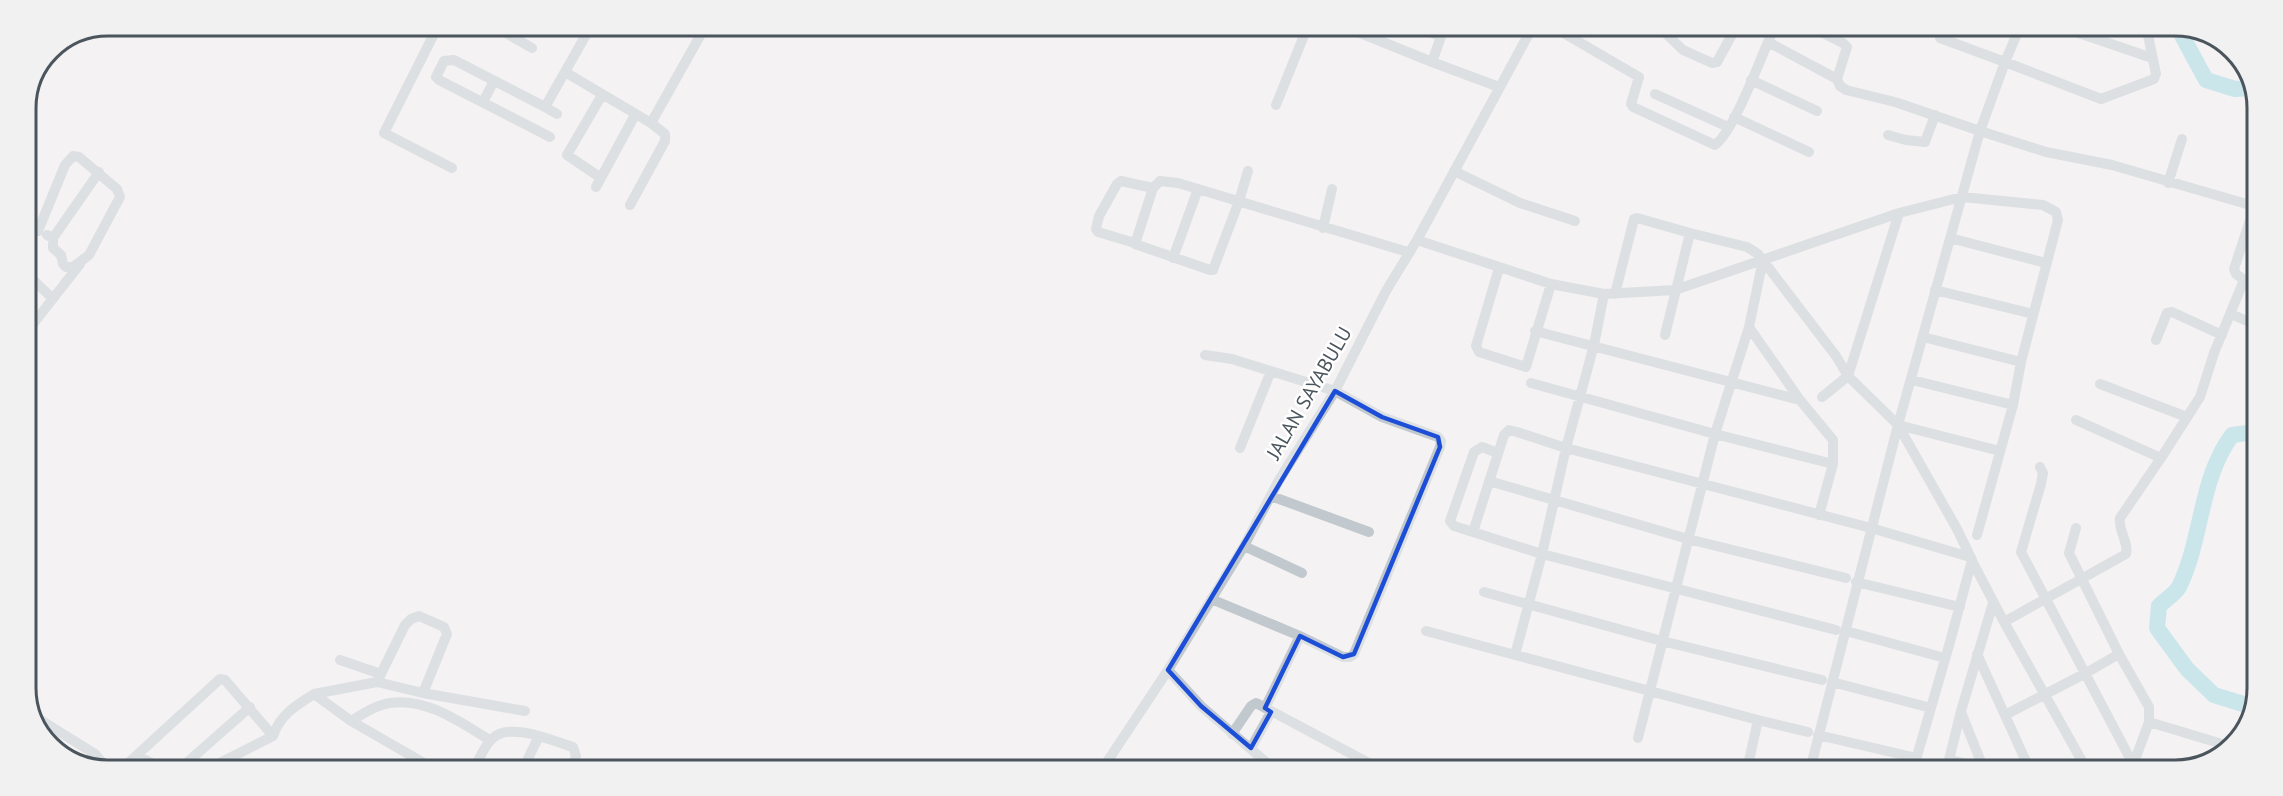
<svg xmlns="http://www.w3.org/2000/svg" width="2283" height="796" viewBox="0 0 2283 796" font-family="'PT Sans',sans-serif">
	<rect width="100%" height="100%" fill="#f4f2f2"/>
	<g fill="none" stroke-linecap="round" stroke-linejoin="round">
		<path stroke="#98d7e3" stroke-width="16" d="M2179,30l27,50 29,9 17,-1
			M2253,707l-39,-12 -27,-26 -30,-41 2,-22c6,-6 16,-12 20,-19 24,-49 20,-107 53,-152l23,-3"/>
		<path stroke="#c1c9ce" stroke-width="10" d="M438,26l-54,107 68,35
			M510,26l-4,7 26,15
			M1348,28l84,34 12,-34
			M1416,28l25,8
			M1555,28l84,49 -8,27 2,3 82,38c18,-13 43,-80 53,-103
			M1661,29l22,21 29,13 5,-1 18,-33
			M1774,29l-6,13 69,37
			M2070,30l82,28
			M2147,30l9,44 -2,5 -53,20 -96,-37 -25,69 66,21 66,13 145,42
			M1940,38l65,24 14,-33
			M1432,62l67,25
			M565,72l86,51 14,11v7l-35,64
			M1751,80l66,31
			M1655,94l73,33
			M483,102l11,-21
			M1276,105l31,-77
			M545,107l12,7
			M1734,117l75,35
			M651,123l54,-96
			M1888,135l18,5 19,2 10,-27
			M550,137l-111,-57 -3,-3 8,-16 10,-1 91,47 46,-81
			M1248,171l-9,30 -26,69h-3l-75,-26 18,-56 7,-7 18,2 230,69
			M1454,171l66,32 55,18
			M601,178l-34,-23 35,-60
			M2168,183l14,-44
			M596,187l39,-72
			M1323,228l9,-39
			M26,229l12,2 27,-66 8,-9 6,1 38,32 3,8 -31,58 -16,12h-7l-3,-3 -2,-9 -8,-7v-10
			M47,235l6,3 46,-66
			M1950,238l96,25
			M1417,240l134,44 53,10
			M1135,243l-37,-11 -2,-3 3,-13 18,-32 4,-3 32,7
			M1173,258l25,-69
			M1499,268l-23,78 3,6 47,15 25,-83
			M26,273l26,25
			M1935,290l98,24
			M1615,294l19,-75 3,-1 53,15
			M2231,314l25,11
			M1749,327l51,73
			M1535,331l265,69 33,40v24l-14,51
			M26,333l54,-69
			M1665,335l25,-102 57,14 11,7 78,102 12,20 50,49 102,26
			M1923,337l98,25
			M2156,340l11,-27 5,-1 50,23
			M1205,355l27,4 103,32 47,26 56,20 3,4 -1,6 -86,207 -4,3h-7l-43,-21 -89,-37
			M1912,380l101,25
			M1531,383l184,51 118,30
			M2100,384l87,33
			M1822,397l26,-21 51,-163
			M2076,420l85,38
			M1898,425l59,104 15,31 -22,82 -37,128
			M1240,448l31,-77
			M2040,467l3,6 -2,11 -20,68 112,212 25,6
			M1489,481l199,58 158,39
			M1271,496l98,36
			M1473,532l-19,-6 -4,-5 24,-69 8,-5 16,6
			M1244,546l58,27
			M1856,582l104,25
			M1484,592l178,49 160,39
			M1993,603l-32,108 -12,49 45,10
			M2004,622l122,-68c3,-12 -8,-23 -6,-36l41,-60 39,-61 14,-44 28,-68 1,-6 -7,-5 -2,-5 23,-70
			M1836,630l-294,-76 -69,-22 31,-97 5,-5 8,2 49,16 305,80 99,29 34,65 83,148
			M1426,631l332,89 50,12
			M1846,631l99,27
			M1977,654l53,116
			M2119,654l30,53v15l-17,46
			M1515,655l27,-101 24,-106 28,-103 10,-51 71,-4 224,-77 63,-16 81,8 13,7 2,8 -37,142 -8,43 -36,130
			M340,660l41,14
			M1168,670l33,36 73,63
			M377,682l28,-57 6,-6 8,-3 25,11 3,7 -24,59 102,18
			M1832,682l99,26
			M314,694l63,-12 46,11
			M1265,708l35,-72
			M1961,712l22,55
			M2005,715l81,-42 33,-19 -50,-101 7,-25
			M34,716l61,38 10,12
			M351,721c12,-7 25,-16 39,-18 36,-6 71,20 100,37
			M2149,722l70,21 4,3 -1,8
			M1232,734l19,-28 5,-3 124,66
			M1818,735l99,23
			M1638,738l77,-304 34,-107 14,-67
			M1251,748l20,-36
			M138,756l19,10
			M84,766l11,-12
			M125,766l95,-87 5,1 48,56c7,-21 22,-30 41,-42l37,27 80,46
			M183,766l67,-59
			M214,766l59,-30
			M475,767c5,-9 9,-21 17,-28 16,-18 61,2 81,8l3,9 -4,11
			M524,767l15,-31
			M1103,768l65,-98 76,-124 35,-66 56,-89 51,-100 31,-51 115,-212
			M1747,770l11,-50
			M1810,770l88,-345 82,-294 -85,-29 -49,-12 -6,-4 -3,-7 10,-32 -4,-4 -28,-14"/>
	</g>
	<path d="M0 0H2283V796H0ZM1335,391l47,26 56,20 2,10 -86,207 -11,3 -43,-21 -35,72 6,4 -20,36 -50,-42 -33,-36z" fill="#f4f2f2" fill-opacity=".55" fill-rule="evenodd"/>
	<path fill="none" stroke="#1d4ed8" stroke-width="4.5" stroke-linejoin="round" d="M1335,391l47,26 56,20 2,10 -86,207 -11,3 -43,-21 -35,72 6,4 -20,36 -50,-42 -33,-36z"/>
	<g text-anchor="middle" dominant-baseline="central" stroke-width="5" stroke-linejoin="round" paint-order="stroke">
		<g font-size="20" fill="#4b555d" stroke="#fff">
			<text transform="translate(1309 393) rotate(-60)">JALAN SAYABULU</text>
		</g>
	</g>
	<path d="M0 0H2283V796H0ZM108 36H2175A72 72 0 0 1 2247 108V688A72 72 0 0 1 2175 760H108A72 72 0 0 1 36 688V108A72 72 0 0 1 108 36Z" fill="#f1f1f2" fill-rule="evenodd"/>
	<path fill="none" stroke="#4b555d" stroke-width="3" d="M108 36H2175A72 72 0 0 1 2247 108V688A72 72 0 0 1 2175 760H108A72 72 0 0 1 36 688V108A72 72 0 0 1 108 36Z"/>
</svg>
